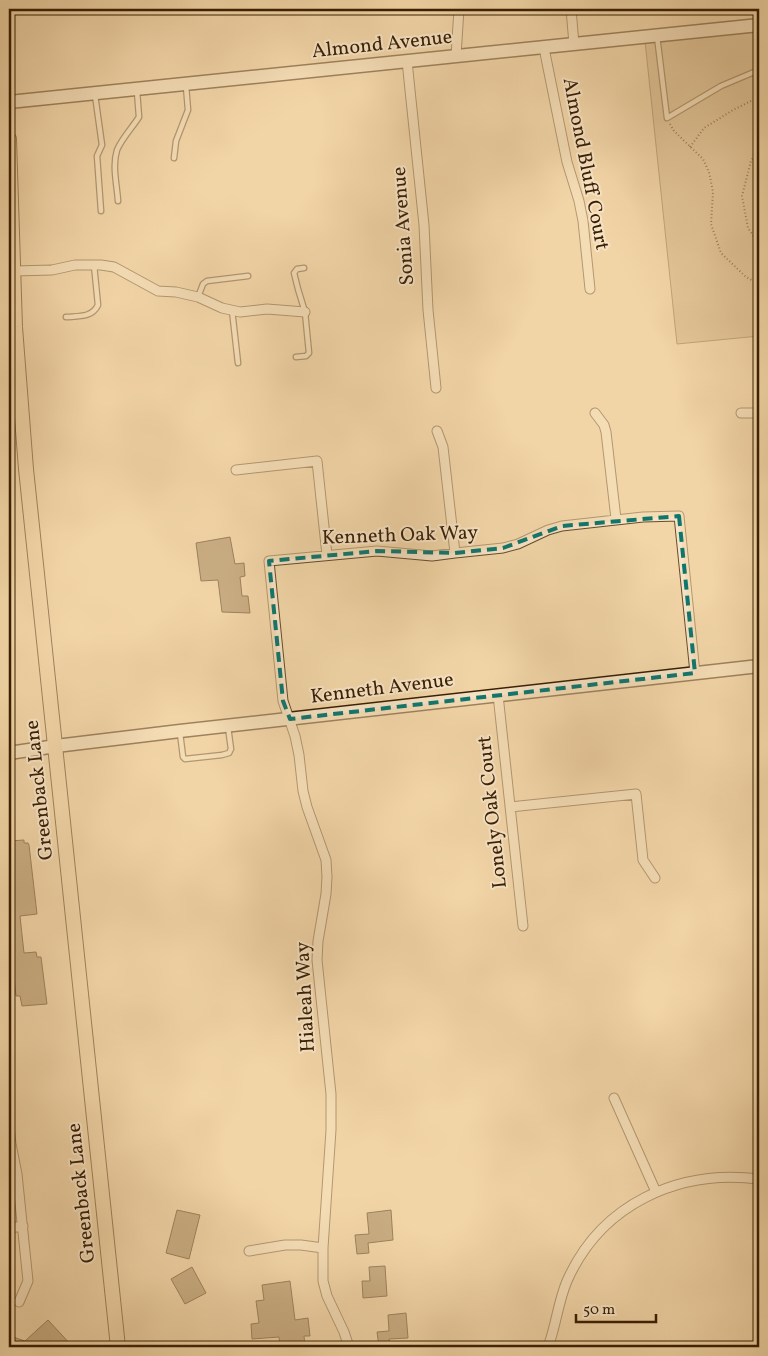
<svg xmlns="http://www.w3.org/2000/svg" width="768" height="1356" viewBox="0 0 768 1356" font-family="Vollkorn,serif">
	<rect width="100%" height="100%" fill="#f2d6a7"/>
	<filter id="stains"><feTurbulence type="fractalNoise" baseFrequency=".004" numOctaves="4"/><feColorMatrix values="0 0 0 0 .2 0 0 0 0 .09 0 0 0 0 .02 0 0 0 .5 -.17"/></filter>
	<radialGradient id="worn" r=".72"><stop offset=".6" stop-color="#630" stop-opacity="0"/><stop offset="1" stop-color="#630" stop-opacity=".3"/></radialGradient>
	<path fill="#d2b78b" stroke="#856a47" d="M759,28v308l-82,8 -32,-303z"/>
	<path fill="#997e58" stroke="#381e03" d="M230,537l5,27 9,-1 1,13 -5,1 2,19h6l2,17 -28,-1 -4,-32 -17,1 -5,-38z
		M24,840v3h4l1,2 8,69 -17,2 4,37 12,-1 1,5h4l6,47 -25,2 -2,-10h-4l-7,-67v-28h2l-2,-18v-42z
		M177,1210l23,5 -11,44 -23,-6z
		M391,1210l2,30 -25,3 1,10 -12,1 -2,-19 14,-1 -2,-21z
		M385,1266l2,30 -24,2 -1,-17h8l-1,-14z
		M192,1267l14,26 -21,11 -14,-25z
		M290,1281l5,39 13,-2 2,18h-6l1,11h-25l-1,-10 -27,2 -1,-15 8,-1 -3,-22 8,-1 -2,-15z
		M406,1313l2,25 -19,1 1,8h-11l-2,-15 12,-1 -1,-16z
		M48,1320l25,27h-64l1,-11 15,5z"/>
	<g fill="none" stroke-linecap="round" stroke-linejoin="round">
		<g stroke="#664c2c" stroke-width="7">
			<path id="lane" d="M657,36l10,82 54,-32 38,-16
				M95,95l7,50 -5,11 4,55
				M174,158l2,-17 12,-31 -2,-24
				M118,201c-1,-16 -6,-35 -1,-51 5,-12 15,-22 22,-33l-2,-26
				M198,297l5,-13 4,-3 41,-5
				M232,310l6,53
				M66,317c12,-1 26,1 32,-12l-4,-40
				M296,357l10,-1 3,-3 -4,-41 -7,-23 -4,-16 3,-4 7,-1
				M180,733l3,24 2,2 37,-4 7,-2 2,-4 -3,-22"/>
		</g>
		<g stroke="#664c2c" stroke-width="11">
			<path id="street" d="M571,9l3,35
				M544,48l23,114 12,39 4,20 7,68
				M456,56l3,-47
				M407,61l17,164 4,85 8,78
				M14,271l38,-1 23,-5h26l13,2 44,24 18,1 22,5 24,11 18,4 27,-3 38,3
				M595,413l9,12 2,7 10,87
				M741,413h18
				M437,431l6,16 12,106
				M236,470l81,-9 10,94
				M498,695l25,231
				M510,807l126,-13 7,66 12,18
				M614,1098l42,94
				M9,1127l2,17 6,30 11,107 -9,21
				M9,1228l14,-2
				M249,1251l36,-6h16l22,3
				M349,1347l-5,-15 -17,-36 -4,-15v-33l8,-118v-36l-14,-134 1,-19 8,-47 1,-17 -1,-17 -19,-53 -4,-16 -4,-36 -4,-19 -12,-35 -14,-140 108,-10 55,5 23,-3 48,-5 15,-4 30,-14 14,-4 81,-9 36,-1 16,157
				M548,1347c8,-21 10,-45 19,-66 34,-77 111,-112 192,-102"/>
		</g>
		<g stroke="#381e03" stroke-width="15">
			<path id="secondary" d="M9,102l750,-77
				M9,753l47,-7 124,-15 579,-65"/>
		</g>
		<g stroke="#381e03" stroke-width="16">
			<path id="primary" d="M9,139l6,188 11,142 92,878"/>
		</g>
		<path stroke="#381e03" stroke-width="2" stroke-dasharray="1 2.5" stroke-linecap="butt" d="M670,124l4,7 29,28 6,13 4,20 -2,32 10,29 25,24 13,7
			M759,146l-8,15 -9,35 6,32 11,16
			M690,147l14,-19 29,-18 26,-13"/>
		<use href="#lane" stroke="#f7e4c6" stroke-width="4.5"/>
		<use href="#street" stroke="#f7e4c6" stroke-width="9"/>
		<use href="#secondary" stroke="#f7e4c6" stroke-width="12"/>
		<use href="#primary" stroke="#f2d6a7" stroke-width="14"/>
	</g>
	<path d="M0 0H768V1356H0ZM679,516l16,157 -405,46 -7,-18 -14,-140 108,-10 78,2 48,-5 59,-22z" fill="#f2d6a7" fill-opacity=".55" fill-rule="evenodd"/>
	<path fill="none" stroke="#0f766e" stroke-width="4" stroke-dasharray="10 6" stroke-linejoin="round" d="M679,516l16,157 -405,46 -7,-18 -14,-140 108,-10 78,2 48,-5 59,-22z"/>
	<g text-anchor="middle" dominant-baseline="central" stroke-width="4" stroke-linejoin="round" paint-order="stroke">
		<g font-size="20" fill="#381e03" stroke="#f7e4c6">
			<text transform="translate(382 45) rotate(-6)">Almond Avenue</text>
			<text transform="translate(585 164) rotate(79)">Almond Bluff Court</text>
			<text transform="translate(404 226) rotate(-94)">Sonia Avenue</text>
			<text transform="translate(400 536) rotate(-2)">Kenneth Oak Way</text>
			<text transform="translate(382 689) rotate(-7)">Kenneth Avenue</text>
			<text transform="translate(40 790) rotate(-96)">Greenback Lane</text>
			<text transform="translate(493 812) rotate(-96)">Lonely Oak Court</text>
			<text transform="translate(306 997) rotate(-93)">Hialeah Way</text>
			<text transform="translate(82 1193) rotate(-96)">Greenback Lane</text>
		</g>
	</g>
	<rect width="768" height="1356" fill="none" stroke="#f2d6a7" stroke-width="30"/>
	<rect x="10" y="10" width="748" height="1336" fill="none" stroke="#381e03" stroke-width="2.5"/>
	<rect x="15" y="15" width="738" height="1326" fill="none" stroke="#381e03"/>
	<path d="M576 1314v8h80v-8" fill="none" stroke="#381e03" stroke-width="2.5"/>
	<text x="583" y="1314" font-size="15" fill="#381e03" stroke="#f7e4c6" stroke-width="4" paint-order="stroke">50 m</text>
	<rect width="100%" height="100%" filter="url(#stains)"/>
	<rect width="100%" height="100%" fill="url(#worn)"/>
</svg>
